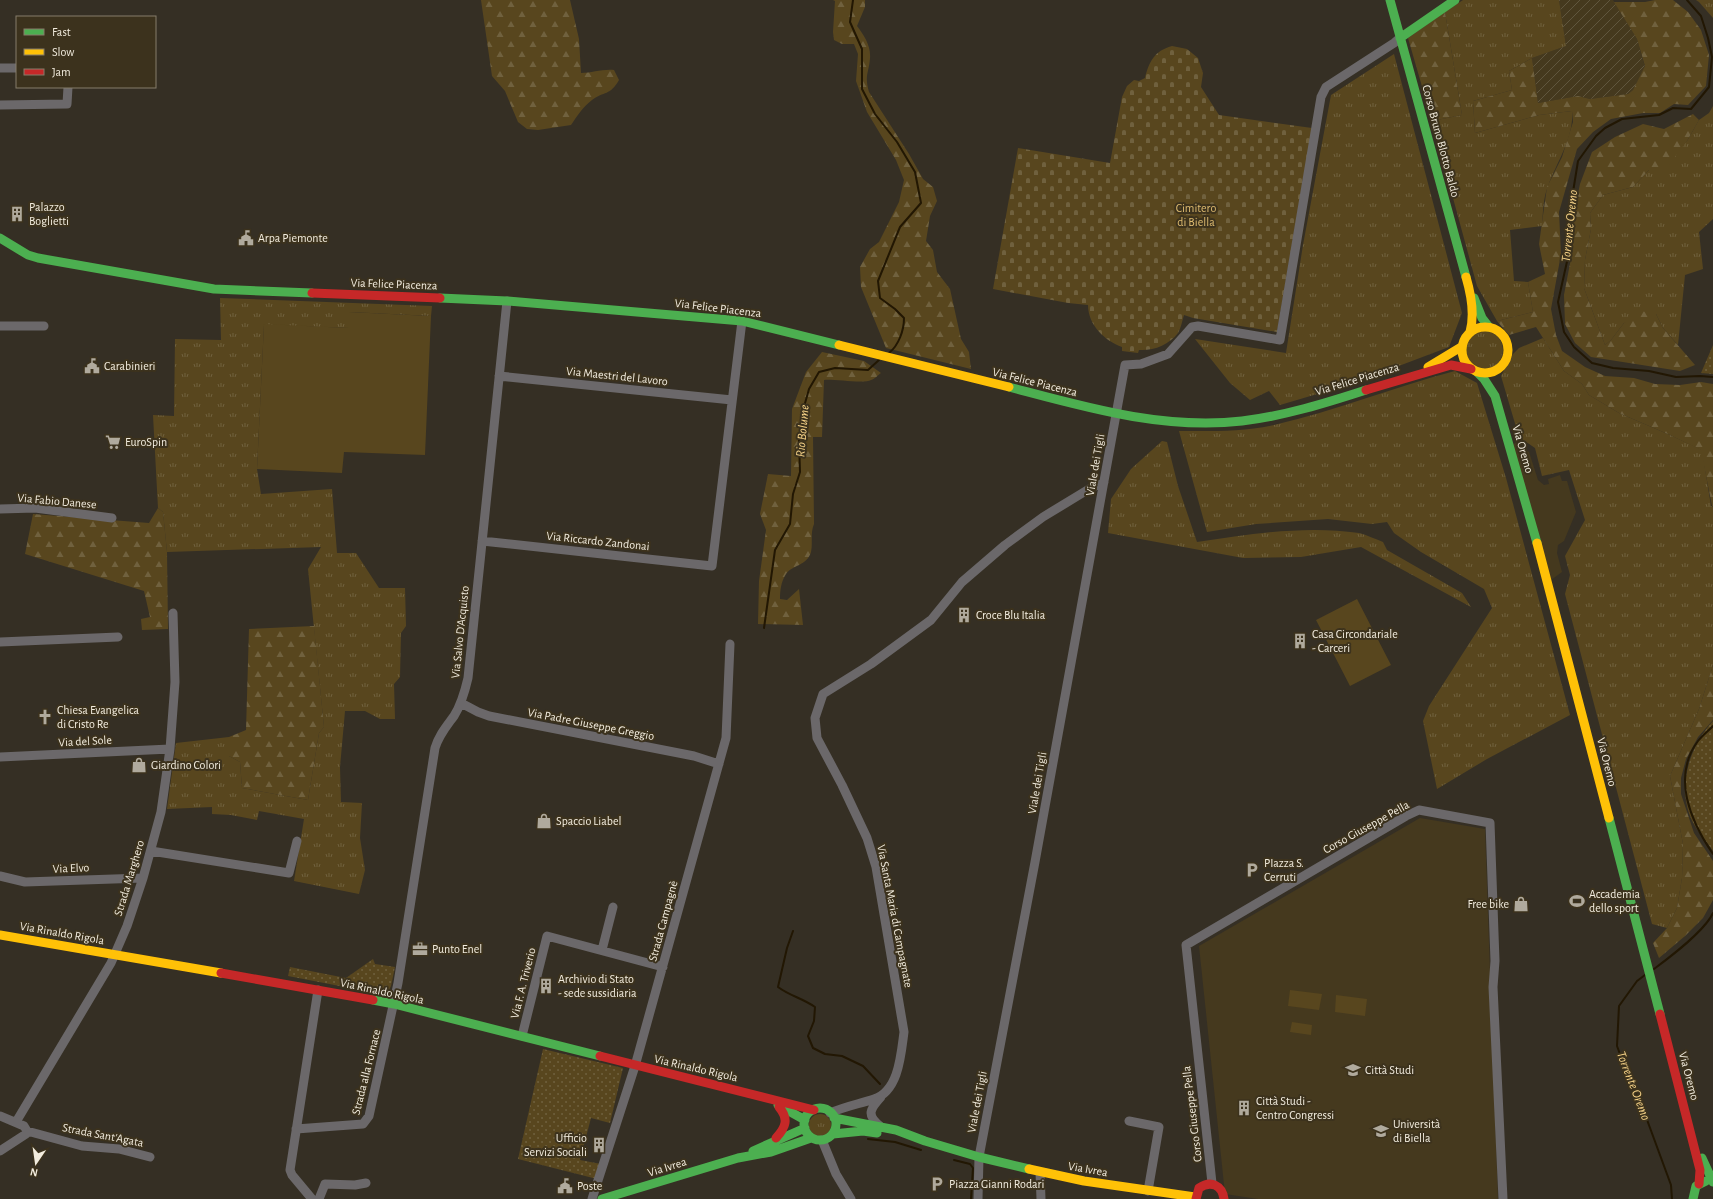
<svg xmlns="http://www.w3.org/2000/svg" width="1713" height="1199" viewBox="0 0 1713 1199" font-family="'Alegreya Sans',sans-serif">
	<defs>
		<pattern id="industrial-furrows" width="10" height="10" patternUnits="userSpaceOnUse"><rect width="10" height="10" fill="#45391e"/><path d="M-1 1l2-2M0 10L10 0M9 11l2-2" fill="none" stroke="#60563e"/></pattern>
		<pattern id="grass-tufts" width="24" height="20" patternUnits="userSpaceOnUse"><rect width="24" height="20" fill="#58461e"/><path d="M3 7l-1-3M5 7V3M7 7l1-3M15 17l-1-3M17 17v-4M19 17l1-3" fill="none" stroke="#70613e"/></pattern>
		<pattern id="forest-firs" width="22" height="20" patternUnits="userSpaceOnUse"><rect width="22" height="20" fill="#58461e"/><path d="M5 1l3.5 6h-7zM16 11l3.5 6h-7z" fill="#70613e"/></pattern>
		<pattern id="cemetery-stones" width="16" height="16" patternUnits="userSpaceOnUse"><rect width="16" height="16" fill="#58461e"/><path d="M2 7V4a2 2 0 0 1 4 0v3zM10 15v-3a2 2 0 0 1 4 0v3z" fill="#70613e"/></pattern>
		<pattern id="park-dots" width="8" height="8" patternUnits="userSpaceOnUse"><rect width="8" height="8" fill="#58461e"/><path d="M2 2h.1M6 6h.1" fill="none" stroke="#70613e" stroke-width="1.8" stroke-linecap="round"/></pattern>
	</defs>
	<rect width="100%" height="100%" fill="#352f24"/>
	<path fill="#45391e" d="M1516,442l13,10 9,28 6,5 5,-1 -1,-5 12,-4 2,6h5l9,31 -12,29 -6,4 -1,8 5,19 -11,8 -38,-135z
		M1420,818l65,11 13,370h-240l-33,-5 -26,-248z"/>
	<path fill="url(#industrial-furrows)" d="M1559,0h54l24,39 8,28 -12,23 -5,4 -38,5 -12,-3 -40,7 -6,-45 34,-12z"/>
	<path fill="url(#grass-tufts)" d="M1463,0h96l7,46 -34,12 -23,13 3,19 -39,11 2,32 64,-18 33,-4c2,27 -15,50 -24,75 -5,12 -5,27 -6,40l-32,4 4,51 14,1 5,30 -36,9 -20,-35 -45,-165 30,-6 -17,-103z
		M1696,0h17v18l-14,-16z
		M1394,54l68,259 -13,34 -98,37 -71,21 -11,-14 -19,9 -20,-17 -35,-44 91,14 17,-108 28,-150z
		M1713,106v113l-14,13 4,37 -18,6 -7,70 -15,-17 -7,-14 -32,9 -13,17 -6,5 -21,-57 1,-28 6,-31 -1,-16 13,-18 30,-8 16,-17 38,-29 12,-21 10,-7z
		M220,298l212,8 -1,10 -81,-4 -1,16 -85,-3 -7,144 4,25 71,-5 5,64h19l23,35h26l1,38 -5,7 -1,44 -6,7 1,35h-15l-15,-8h-20l-5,56 1,35 21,1 -2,35 5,32 -6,24 -65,-13 10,-62 -45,-8 -2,9 -26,-5 -19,-1v-7l-45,2 9,-66 53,-6v19l11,6 2,26 66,12 11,-67 5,-6 -16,-158 13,-22 -154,5 -4,-40 -5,-4 -5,-93 21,1 1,-77 46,1z
		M1465 350a19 19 0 1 1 38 0a19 19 0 1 1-38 0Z
		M1543,338l21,33 18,13 7,11 30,18 51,22 32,15 9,56 2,1v158l-14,44 -29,67 13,68 -1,34 -5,30 -10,20 -15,-4 -87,-330 5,-19 -5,-19 20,-36 -16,-50 -27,6 -7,-28 -16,-11 -18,-61 12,-22 6,-6z
		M1455,371l22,12 29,95 64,237 -83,44 -50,30 -14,-68 6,-15 63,-98 -8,-19 -63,-37 -27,-19 -7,-11 -15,2 -44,-5 -72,5 -49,8 -28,-101c32,0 63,1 95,-6 61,-14 120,-38 181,-54z
		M1162,441l5,1 11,44 19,56c54,-8 108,-17 162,-9 8,2 16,6 24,9l4,8 75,43 9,14 -110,-60 -60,10 -58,1 -135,-25 3,-34 20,-30z
		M809 1125a11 11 0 1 1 22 0a11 11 0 1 1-22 0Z"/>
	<path fill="url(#forest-firs)" d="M481,0h89l9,39 2,34c11,0 21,-4 33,-3l5,10c-9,16 -15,11 -27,20 -9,7 -15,16 -21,25l-33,5 -11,-1 -9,-7 -13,-31 -13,-15z
		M833,0h32v7l-8,19c7,9 14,20 13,32 -1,15 -6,17 -1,34l40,62 14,25 10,8 4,14 -7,15 -4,25 7,9 4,22 13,17 11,50 8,13 2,17 -85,-21 -25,-61 -1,-20 10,-18 9,-7 20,-40 5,-22 -8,-20 -29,-48 -11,-31 2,-27 -4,-10h-12l-8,-4 -1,-8 2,-31z
		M1655,0h18l15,12 13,18 8,25 -3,31 -18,19 -14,-1 -14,9h-17l-32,6 -18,13 -16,17 -18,63 2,42 -10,55 5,26 6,16 23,16 20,9 29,2 21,6 25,1 21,-3 12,2v123l-1,-1 -11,-56 -31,-15 -51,-22 -30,-18 -7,-11 -18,-13 -28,-44 -27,8 -12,-14 36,-9 -5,-30 17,-8 -6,-30 8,-57 15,-30 11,-35 -1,-11 -33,4 -64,18 -2,-32 39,-11 -3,-19 23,-13 6,45 40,-7 12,3 38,-5 5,-4 12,-24 -8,-27 -23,-37h31z
		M1445,12l17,103 -30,6 -24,-83z
		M1693,114l6,6 -12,21 -22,29h-16l-16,17 -30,8 -13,18 1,16 -6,31 -1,28 21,57 6,-5 13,-17 18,-12 14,3 7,14 32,37 -15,6 -89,-14 -16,-14 -10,-19 -1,-29 9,-47 -1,-25 8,-39 12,-32 23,-15 28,-13 21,5z
		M822,352l42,9 17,12c-3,2 -6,6 -10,7 -7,4 -36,-1 -47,0l-2,57h-9l1,87c-4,9 -1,19 -3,28 -4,14 -19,13 -25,22 -5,8 -6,16 -6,25l7,1 12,-11 4,36 -45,-1 1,-43 7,-51 -6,-16 8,-40 23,2 1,-67 14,-37z
		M158,508l5,4 4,40 1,77 -26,1 -1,-11 9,-2 -6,-26 -119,-37 8,-40 116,9z
		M314,626l10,101 -5,6 -11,67 -66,-12 -2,-26 -11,-6v-19l17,-7 3,-101z
		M1713,665v55l-15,17 -12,22 -5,19v16l13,39 19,28v39l-10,18 -18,18 -26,22 -6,-15 14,-15 10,-20 5,-30 1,-34 -13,-68 29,-67z"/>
	<path fill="url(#cemetery-stones)" d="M1172,46l15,3 11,9 5,15 -2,14 18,28 93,13 -35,204 -84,-14 -9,-3c-2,6 -3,13 -6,18 -9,12 -25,18 -39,17l-1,3 -16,-2v-4c-17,-6 -34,-22 -34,-42l-20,-2 -75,-14 25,-141 92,15 12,-66 5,-11 7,-6 5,1 6,-3c4,-16 9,-27 27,-32z"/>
	<path fill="url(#park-dots)" d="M1713,345v29l-12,-1z
		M1713,721v130c-6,-9 -13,-16 -18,-25 -20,-34 -7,-78 18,-105z
		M373,959l2,5 20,3 -4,19 -3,6 -7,2 -93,-18 2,-9 56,11z
		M543,1049l80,19 -13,55 -19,-5 -11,42 21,4 -4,15 -79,-20z"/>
	<path fill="#58461e" d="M349,312l82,4 -6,139 -81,-3 -2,21 -85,-4 7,-145 85,4z
		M1357,599l34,66 -41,21 -34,-66z
		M1290,990l32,4 -3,16 -31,-4z
		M1336,995l31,4 -2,17 -30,-4z
		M1292,1022l20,3 -1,10 -21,-3z"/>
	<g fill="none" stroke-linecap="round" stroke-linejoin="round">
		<path stroke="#221703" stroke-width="2" d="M853,0l-3,22 12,27v40l13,25 22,28 18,30 6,31 -21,24 -22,54 2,17 15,11 9,9c0,12 -5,27 -15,35
			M1687,0l14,16 7,22 4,19 -3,30 -18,22 -18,-1 -14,7 -37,4 -17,9 -9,8 -18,25 -10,62 2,25 -12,54 6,30 10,15 18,16 21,5 36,3 27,6 24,-1 13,1
			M764,628l11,-78 15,-26 3,-30 7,-22 -1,-31 3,-27 7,-25 10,-17 16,-4 33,2 11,-10
			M1713,726c-5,5 -11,10 -15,15 -27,36 -7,81 15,113
			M793,931l-6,17 -9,39c12,9 24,11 37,20l-1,14 -6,15 5,12 12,6 17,2 21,10 17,18
			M1654,969c16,-12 51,-38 59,-56
			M1645,975l-8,6 -18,25 -2,40 7,19 22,52 25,68 1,14
			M868,1139l27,3 26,8
			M954,1160l16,4 3,4 -2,31"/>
		<path stroke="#6b686a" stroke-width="9" d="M0,68h17
			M0,105l67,-1 1,-17
			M0,326h44
			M499,376l233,24
			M0,509l35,-1 77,10
			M482,541l230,25 30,-245
			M0,642l118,-5
			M461,703l17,9 11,4 205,40 25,8
			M0,757l170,-8
			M151,851l138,22 8,-32
			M0,876l25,6 118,-4
			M602,950l11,-43
			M522,1036l25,-100 116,31
			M830,1113c16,-7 29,-9 44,-14 25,-8 27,-45 30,-67l-28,-165 -9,-29 -25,-53 -25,-47 -2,-20 8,-24 48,-30 60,-44 31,-38 43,-37 38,-28 46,-28 15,-7
			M0,1116l24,10 3,5 -1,3 -26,17
			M1129,1121l30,6 -11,64
			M16,1122l95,-159 16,-37 16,-48 18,-66 9,-63 5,-67 -2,-69
			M880,1126c-14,-11 -10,-17 1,-29
			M296,1129l67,-5 6,-8 29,-133 37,-235c4,-13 11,-21 19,-32 7,-11 11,-25 14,-38l39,-377
			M27,1131l55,15 37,3 31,8
			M822,1140l14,34 15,25
			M1040,1172l1,27
			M1212,1183l-26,-238 220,-129 13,-6 71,13 5,138 -2,26 10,212
			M312,1199l-20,-24 -2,-5 28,-180
			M319,1199l6,-15 30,1 11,-2
			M592,1199l43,-133 91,-328 4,-94
			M978,1199l1,-42 56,-295 90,-497 16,-1 27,-10 24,-27 6,-1 82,14 41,-243 5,-10 68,-44 6,-5"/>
		<path stroke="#4caf50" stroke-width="9" d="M1390,0l76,277
			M1400,38l55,-38
			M0,238l28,17 10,3 176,31 98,4
			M440,298l67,3 235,20 97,24
			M1474,298l8,20 7,9
			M1477,372l7,7 11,17 42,147
			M1009,387c76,20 153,43 233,34 42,-5 84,-18 124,-31
			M1609,818l51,196
			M373,1000l21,4 206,52
			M778,1105l27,15
			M804 1124a16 16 0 1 1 32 0a16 16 0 1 1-32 0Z
			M834,1118l62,12 29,11 54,16 50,12
			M833,1134l30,-3 14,2
			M753,1151l52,-23
			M1702,1158l11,24
			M602,1199l136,-41 33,-6 40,-14
			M1693,1199l3,-13 10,-5"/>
		<path stroke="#ffc107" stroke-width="9" d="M1466,277c5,17 9,37 4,55
			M1462 350a23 23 0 1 1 46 0a23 23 0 1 1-46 0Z
			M839,345l170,42
			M1428,367l33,-20
			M1537,543l72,275
			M0,935l221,38
			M1029,1169l55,12 111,16"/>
		<path stroke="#c62828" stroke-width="9" d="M312,293l128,5
			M1366,390l85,-25 20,4
			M221,973l152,27
			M1660,1014l40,156 -1,14
			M600,1056l214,54
			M776,1138c10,-11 13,-19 3,-31
			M1196,1199l3,-11c12,-8 23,-3 25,11"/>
	</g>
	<defs>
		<g id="building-bare" transform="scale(1.2)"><path d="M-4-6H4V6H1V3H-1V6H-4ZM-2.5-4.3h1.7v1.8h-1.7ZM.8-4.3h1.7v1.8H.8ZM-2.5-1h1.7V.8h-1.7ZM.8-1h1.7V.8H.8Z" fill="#b0aa9d" stroke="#3c321d" stroke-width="2.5" paint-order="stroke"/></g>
		<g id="civic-bare" transform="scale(1.2)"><path d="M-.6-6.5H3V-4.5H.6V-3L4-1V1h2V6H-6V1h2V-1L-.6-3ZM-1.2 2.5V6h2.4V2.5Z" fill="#b0aa9d" stroke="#3c321d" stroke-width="2.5" paint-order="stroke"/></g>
		<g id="supermarket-bare" transform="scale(1.2)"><path d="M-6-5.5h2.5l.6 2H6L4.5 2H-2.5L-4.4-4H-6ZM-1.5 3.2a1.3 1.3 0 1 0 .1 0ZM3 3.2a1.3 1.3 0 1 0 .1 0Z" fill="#b0aa9d" stroke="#3c321d" stroke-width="2.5" paint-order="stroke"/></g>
		<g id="church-bare" transform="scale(1.2)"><path d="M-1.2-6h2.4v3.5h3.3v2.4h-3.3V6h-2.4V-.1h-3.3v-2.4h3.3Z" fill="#b0aa9d" stroke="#3c321d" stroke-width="2.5" paint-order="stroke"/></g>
		<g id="shop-bare" transform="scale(1.2)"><path d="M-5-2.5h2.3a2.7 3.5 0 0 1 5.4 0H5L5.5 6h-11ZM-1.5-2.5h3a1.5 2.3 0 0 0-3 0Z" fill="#b0aa9d" stroke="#3c321d" stroke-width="2.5" paint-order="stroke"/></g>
		<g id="parking-bare" transform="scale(1.2)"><path d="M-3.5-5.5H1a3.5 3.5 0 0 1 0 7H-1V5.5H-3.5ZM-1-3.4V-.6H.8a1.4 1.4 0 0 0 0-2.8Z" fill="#b0aa9d" stroke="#3c321d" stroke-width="2.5" paint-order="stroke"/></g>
		<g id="stadium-bare" transform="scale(1.2)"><path d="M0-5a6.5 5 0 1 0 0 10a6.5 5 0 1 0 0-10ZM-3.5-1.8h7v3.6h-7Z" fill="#b0aa9d" stroke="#3c321d" stroke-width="2.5" paint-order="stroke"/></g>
		<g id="office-bare" transform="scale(1.2)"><path d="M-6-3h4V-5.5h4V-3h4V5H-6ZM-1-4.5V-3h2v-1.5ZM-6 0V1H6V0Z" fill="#b0aa9d" stroke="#3c321d" stroke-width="2.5" paint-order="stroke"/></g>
		<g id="university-bare" transform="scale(1.2)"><path d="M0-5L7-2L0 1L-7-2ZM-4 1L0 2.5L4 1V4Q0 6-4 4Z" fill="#b0aa9d" stroke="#3c321d" stroke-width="2.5" paint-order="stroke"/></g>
	</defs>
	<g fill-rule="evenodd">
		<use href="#building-bare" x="17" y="214"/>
		<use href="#civic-bare" x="246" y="238"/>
		<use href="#civic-bare" x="92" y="366"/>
		<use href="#supermarket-bare" x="113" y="442"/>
		<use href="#building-bare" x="964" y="615"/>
		<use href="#building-bare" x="1300" y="641"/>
		<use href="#church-bare" x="45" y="717"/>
		<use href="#shop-bare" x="139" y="765"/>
		<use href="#shop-bare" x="544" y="821"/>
		<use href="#parking-bare" x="1252" y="870"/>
		<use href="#stadium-bare" x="1577" y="901"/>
		<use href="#shop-bare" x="1521" y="904"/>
		<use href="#office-bare" x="420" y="949"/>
		<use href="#building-bare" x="546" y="986"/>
		<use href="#university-bare" x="1353" y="1070"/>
		<use href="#building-bare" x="1244" y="1108"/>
		<use href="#university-bare" x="1381" y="1131"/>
		<use href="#building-bare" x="599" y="1145"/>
		<use href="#parking-bare" x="937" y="1184"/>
		<use href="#civic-bare" x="565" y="1186"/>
	</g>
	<g text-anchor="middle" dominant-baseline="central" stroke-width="4" stroke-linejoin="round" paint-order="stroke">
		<g font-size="12" fill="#f2ecde" stroke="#3c321d">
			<text transform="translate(1441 141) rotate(75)">Corso Bruno Blotto Baldo</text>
			<text transform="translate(394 284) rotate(2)">Via Felice Piacenza</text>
			<text transform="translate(718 308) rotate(7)">Via Felice Piacenza</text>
			<text transform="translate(617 376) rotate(6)">Via Maestri del Lavoro</text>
			<text transform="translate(1357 379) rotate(-17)">Via Felice Piacenza</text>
			<text transform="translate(1035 382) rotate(14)">Via Felice Piacenza</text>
			<text transform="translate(1523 449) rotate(74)">Via Oremo</text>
			<text transform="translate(1095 465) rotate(-80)">Viale dei Tigli</text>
			<text transform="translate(57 501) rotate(5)">Via Fabio Danese</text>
			<text transform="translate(598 541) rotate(6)">Via Riccardo Zandonai</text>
			<text transform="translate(460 632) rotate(-84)">Via Salvo D'Acquisto</text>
			<text transform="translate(591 724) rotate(11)">Via Padre Giuseppe Greggio</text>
			<text transform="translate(85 741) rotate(-3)">Via del Sole</text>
			<text transform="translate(1607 762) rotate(76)">Via Oremo</text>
			<text transform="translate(1037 783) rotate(-80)">Viale dei Tigli</text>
			<text transform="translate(1366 827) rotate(-29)">Corso Giuseppe Pella</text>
			<text transform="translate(71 868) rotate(-2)">Via Elvo</text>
			<text transform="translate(129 878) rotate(-73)">Strada Marghero</text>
			<text transform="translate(895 916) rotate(79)">Via Santa Maria di Campagnate</text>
			<text transform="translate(663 921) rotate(-75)">Strada Campagnè</text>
			<text transform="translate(62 933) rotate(10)">Via Rinaldo Rigola</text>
			<text transform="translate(523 983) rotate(-76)">Via F. A. Triverio</text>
			<text transform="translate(382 991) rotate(12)">Via Rinaldo Rigola</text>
			<text transform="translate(696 1068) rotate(13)">Via Rinaldo Rigola</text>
			<text transform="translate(366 1072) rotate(-76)">Strada alla Fornace</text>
			<text transform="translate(1689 1076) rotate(75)">Via Oremo</text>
			<text transform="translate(977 1102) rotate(-79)">Viale dei Tigli</text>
			<text transform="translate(1192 1114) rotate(-97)">Corso Giuseppe Pella</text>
			<text transform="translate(103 1135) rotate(11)">Strada Sant'Agata</text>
			<text transform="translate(667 1167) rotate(-17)">Via Ivrea</text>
			<text transform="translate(1088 1169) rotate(10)">Via Ivrea</text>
		</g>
		<g font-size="12" fill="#f2ecde" stroke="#3c321d" text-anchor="start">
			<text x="29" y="207">Palazzo<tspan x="29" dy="14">Boglietti</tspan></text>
			<text x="258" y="238">Arpa Piemonte</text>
			<text x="104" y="366">Carabinieri</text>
			<text x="125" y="442">EuroSpin</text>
			<text x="976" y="615">Croce Blu Italia</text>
			<text x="1312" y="634">Casa Circondariale<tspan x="1312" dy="14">- Carceri</tspan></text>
			<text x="57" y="710">Chiesa Evangelica<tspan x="57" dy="14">di Cristo Re</tspan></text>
			<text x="151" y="765">Giardino Colori</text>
			<text x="556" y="821">Spaccio Liabel</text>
			<text x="1264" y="863">PIazza S.<tspan x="1264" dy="14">Cerruti</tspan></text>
			<text x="1589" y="894">Accademia<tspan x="1589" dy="14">dello sport</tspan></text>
			<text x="1509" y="904" text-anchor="end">Free bike</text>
			<text x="432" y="949">Punto Enel</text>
			<text x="558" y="979">Archivio di Stato<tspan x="558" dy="14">- sede sussidiaria</tspan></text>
			<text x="1365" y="1070">Città Studi</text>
			<text x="1256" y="1101">Città Studi -<tspan x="1256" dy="14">Centro Congressi</tspan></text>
			<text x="1393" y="1124">Università<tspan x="1393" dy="14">di Biella</tspan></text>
			<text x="587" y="1138" text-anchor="end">Ufficio<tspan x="587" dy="14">Servizi Sociali</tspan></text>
			<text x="949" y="1184">Piazza Gianni Rodari</text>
			<text x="577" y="1186">Poste</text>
		</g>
		<g font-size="12" fill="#debb70" stroke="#3c321d">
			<text x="1196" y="208">Cimitero<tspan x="1196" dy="14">di Biella</tspan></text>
		</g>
		<g font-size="13" font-style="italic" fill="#f8d488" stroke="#3c321d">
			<text transform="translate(1570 226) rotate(-84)">Torrente Oremo</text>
			<text transform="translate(803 431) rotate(-85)">Rio Bolume</text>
			<text transform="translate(1633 1086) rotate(69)">Torrente Oremo</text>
		</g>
	</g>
	<rect x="16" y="16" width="140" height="72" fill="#3c321d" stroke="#857c6a"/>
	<rect x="24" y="29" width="20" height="6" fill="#4caf50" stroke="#857c6a"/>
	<text x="52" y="36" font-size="12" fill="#f2ecde">Fast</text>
	<rect x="24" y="49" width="20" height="6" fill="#ffc107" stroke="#857c6a"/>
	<text x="52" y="56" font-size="12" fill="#f2ecde">Slow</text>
	<rect x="24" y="69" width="20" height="6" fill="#c62828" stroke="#857c6a"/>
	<text x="52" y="76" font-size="12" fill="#f2ecde">Jam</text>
	<g transform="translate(36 1163) rotate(193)" stroke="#3c321d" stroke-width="3" paint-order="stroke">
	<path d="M0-3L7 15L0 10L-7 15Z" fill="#f2ecde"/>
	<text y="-6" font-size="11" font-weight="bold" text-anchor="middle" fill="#f2ecde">N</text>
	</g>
</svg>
